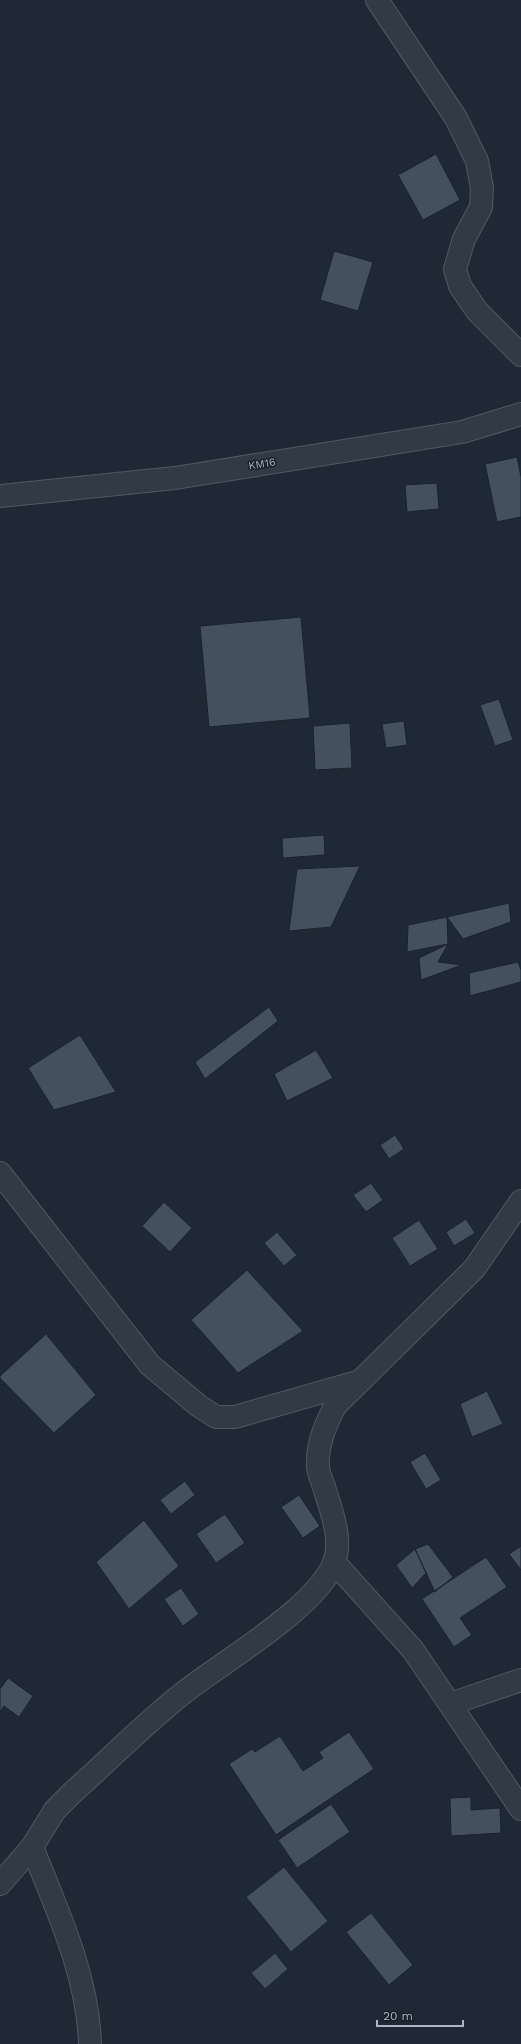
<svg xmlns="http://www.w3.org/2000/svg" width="521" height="2044" viewBox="0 0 521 2044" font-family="'Work Sans',sans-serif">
	<rect width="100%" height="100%" fill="#1f2935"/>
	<path fill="#45505f" stroke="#1a222c" d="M436,154l24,46 -37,20 -25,-45z
		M334,251l39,11 -15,49 -38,-11z
		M517,457l4,20v40l-24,5 -12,-58z
		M437,483l2,26 -32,3 -2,-27z
		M301,617l9,101 -101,9 -9,-101z
		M499,699l14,41 -18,6 -15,-41z
		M404,721l3,24 -21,3 -4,-24z
		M350,723l2,45 -37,2 -2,-44z
		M324,835l1,20 -42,3 -1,-20z
		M360,866l-29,61 -42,4 8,-62z
		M509,903l2,19 -48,17 -16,-22z
		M447,917l1,27 -41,8 1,-27z
		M448,944l-10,18 24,3 -41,15 -2,-22z
		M518,962l3,8v12l-51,14 -1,-23z
		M269,1007l9,14 -73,58 -10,-17z
		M80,1035l36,57 -62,18 -26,-42z
		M316,1050l17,28 -46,23 -13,-27z
		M395,1135l9,14 -15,10 -9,-14z
		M371,1183l12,17 -17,12 -13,-17z
		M164,1202l28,26 -22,24 -28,-26z
		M466,1219l9,14 -21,13 -8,-14z
		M419,1220l19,29 -28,17 -18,-28z
		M277,1232l20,23 -13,11 -20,-23z
		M247,1270l56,61 -65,42 -47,-53z
		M46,1334l50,61 -42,38 -54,-55v-2z
		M487,1391l16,33 -31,13 -12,-33z
		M425,1453l16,27 -15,9 -16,-27z
		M185,1481l10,14 -24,19 -11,-14z
		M299,1495l21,31 -17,12 -22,-31z
		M225,1514l20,29 -29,20 -20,-29z
		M144,1520l35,46 -50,43 -33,-47z
		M428,1544l25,33 -18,15 -20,-43z
		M521,1546v24l-12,-16z
		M415,1549l11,24 -14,15 -16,-23z
		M486,1557l21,30 -47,31 12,17 -18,12 -32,-48z
		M181,1588l18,26 -16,12 -19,-27z
		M8,1678l25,18 -14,21 -15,-11 -4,6v-23z
		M349,1732l25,37 -98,66 -47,-71 23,-15 3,3 25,-16 23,35 20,-13 -4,-6z
		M471,1797v13l29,-2 1,25 -50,3 -1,-38z
		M331,1804l19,28 -53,36 -19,-28z
		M284,1867l44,54 -37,31 -45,-55z
		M371,1913l42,52 -24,20 -43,-53z
		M275,1953l13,16 -23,20 -14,-16z"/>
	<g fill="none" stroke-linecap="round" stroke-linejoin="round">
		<g stroke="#505864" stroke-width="24">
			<path id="minor" d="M377,0l79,118 21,43 5,27 -1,19 -17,32 -9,30 5,17 17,25 44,44
				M0,496l175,-18 287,-46 59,-18
				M0,1173l150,192 49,41 17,11h19l122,-35
				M334,1562l79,88 108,159
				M450,1704l71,-24
				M32,1847c25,63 56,128 58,197
				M0,1884l32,-37 23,-37 17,-17c36,-32 72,-69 110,-99 40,-32 133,-85 152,-131 9,-24 -3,-53 -10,-76 -2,-7 -6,-14 -6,-21 -1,-22 7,-40 17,-60l139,-137 47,-68"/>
		</g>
		<use href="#minor" stroke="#323b45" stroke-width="22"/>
	</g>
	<g text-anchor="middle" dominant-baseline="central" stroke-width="3" stroke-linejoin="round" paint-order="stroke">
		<g font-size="11" fill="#acb5c3" stroke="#18202a">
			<text transform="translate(262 464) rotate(-9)">KM16</text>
		</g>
	</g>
	<path d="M377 2020v6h86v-6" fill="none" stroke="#acb5c3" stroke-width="2"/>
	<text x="383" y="2020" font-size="12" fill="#acb5c3" stroke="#18202a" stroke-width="3" paint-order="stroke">20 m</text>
</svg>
